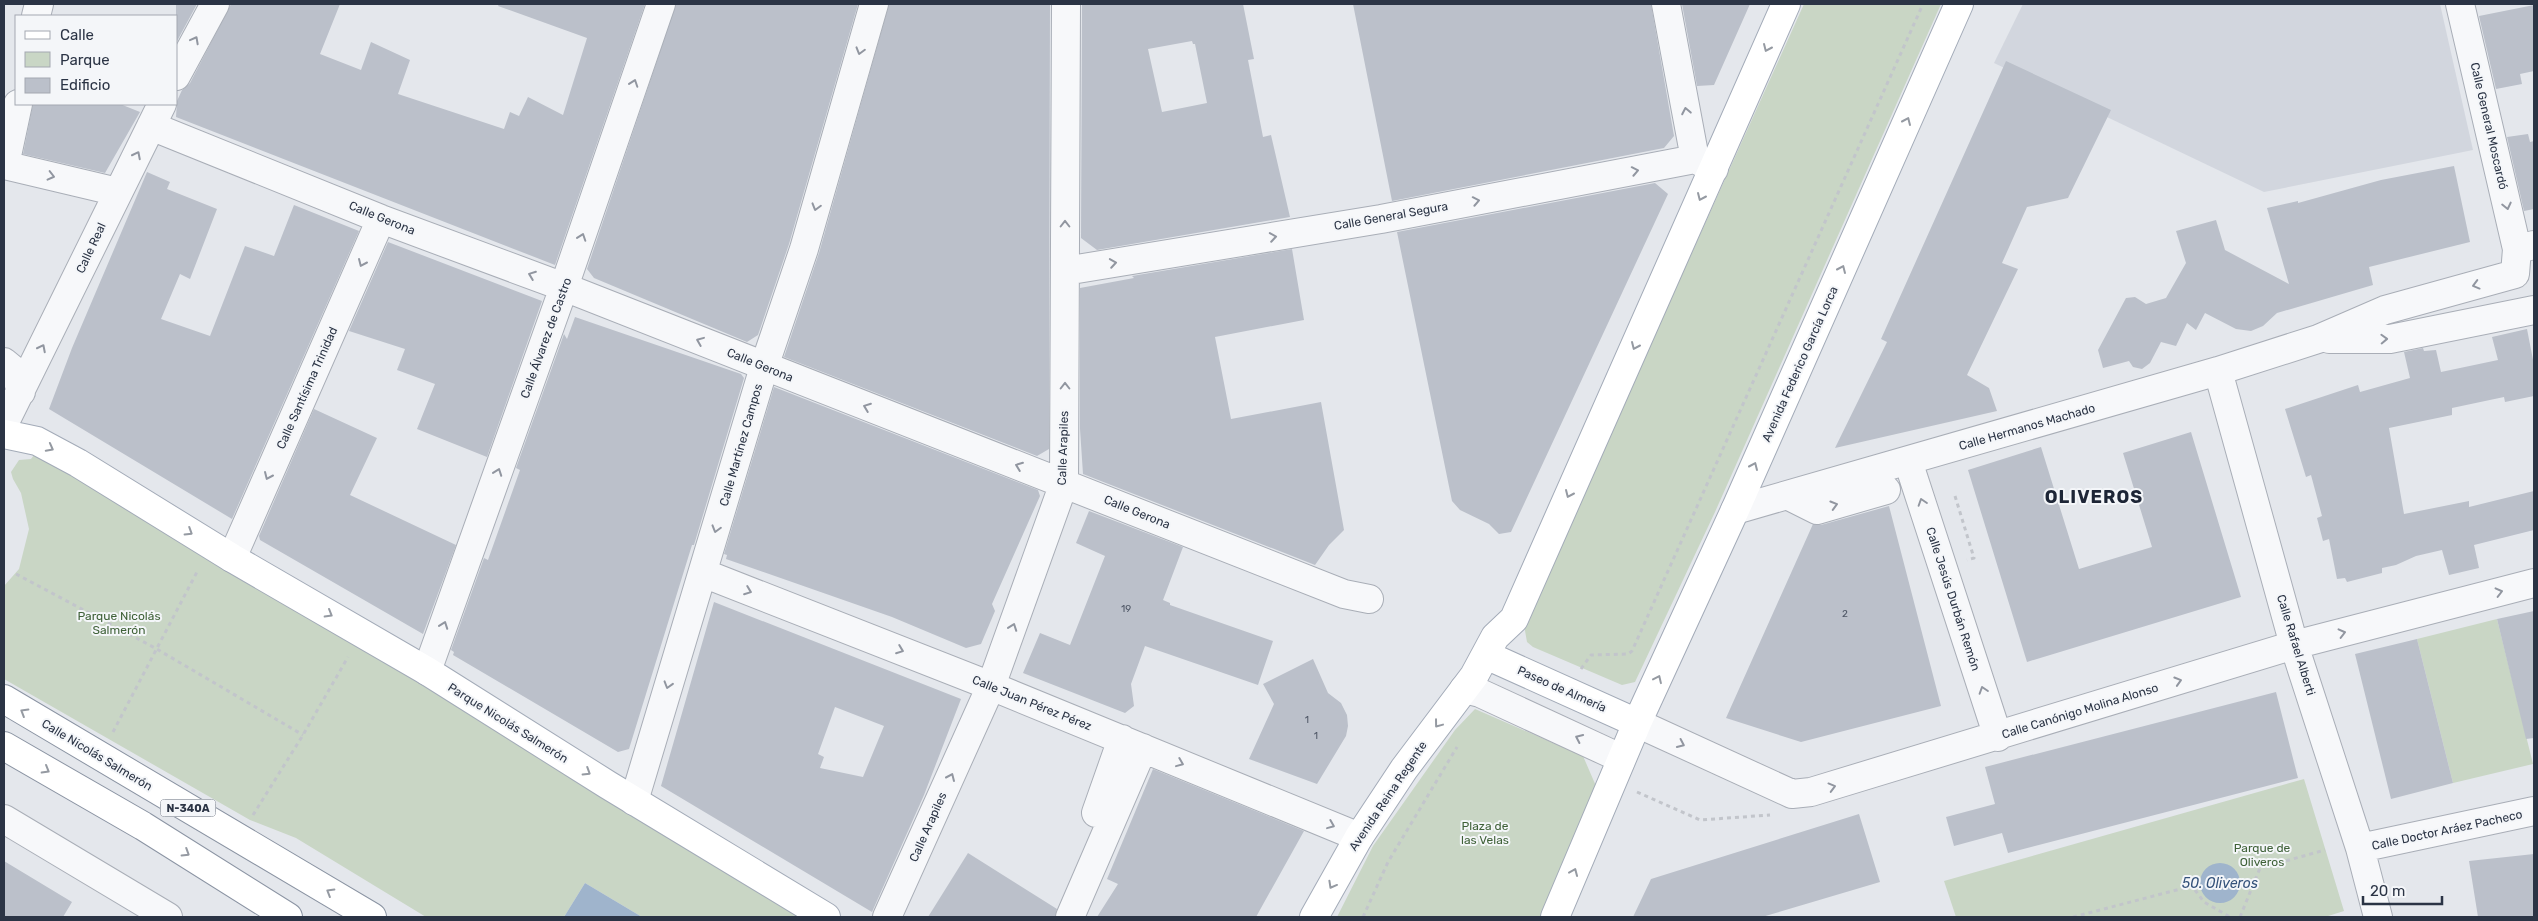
<svg xmlns="http://www.w3.org/2000/svg" width="2538" height="921" viewBox="0 0 2538 921" font-family="Rubik,sans-serif">
	<rect width="100%" height="100%" fill="#e4e7ec"/>
	<path fill="#d2d6de" d="M2023,4h417l33,146 -209,42 -270,-129z"/>
	<path fill="#c9d6c5" d="M1804,4h137l-226,508 -80,170 -13,3 -89,-38 -6,-5 -3,-17z
		M37,451l772,466h-167l-57,-34 -21,34h-138l-130,-79 -46,-18 -246,-141v-93l15,-17 10,-40 -8,-36 -8,-14 -2,-7 8,-12 12,-1z
		M2497,619l36,145 -80,19 -36,-144z
		M1475,709l108,47 13,30 -55,131h-204l36,-71 82,-116z
		M2304,779l40,132 -19,6h-369l-12,-36z"/>
	<path fill="#9fb4cc" d="M2200 883a20 20 0 1 1 40 0a20 20 0 1 1-40 0Z
		M585,883l57,34h-78z"/>
	<path fill="#bbc0ca" fill-rule="evenodd" d="M176,4h21l-21,39z
		M231,4h109l-20,50 41,16 10,-28 39,18 -12,34 106,35 6,-17 9,4 9,-19 35,18 24,-77 -89,-32 1,-2h146l-90,261 -379,-148 1,-16 5,-11 8,-7z
		M676,4h182l-69,240 -31,91 -11,7 -153,-64 -7,-9z
		M889,4h161l-1,445 -12,7 -253,-99 35,-104z
		M1082,4h161l11,55 -6,1 15,77 8,-2 19,82 -193,33 -16,-12zM1192,41l1,3h2l12,59 -45,9 -14,-63z
		M1353,4h298l23,132 -10,12 -272,53z
		M1682,4h68l-36,81 -17,1z
		M2534,5v66l-14,3 2,10 -26,5 -17,-73z
		M2006,61l105,49 -43,88 -41,9 -25,56 16,6 -51,106 22,13 8,23 -162,37 52,-106 -6,-3z
		M33,104h87l20,8 -35,61 -82,-19z
		M2528,134l2,8 4,-1v68l-10,2 -17,-74z
		M2454,166l16,76 -101,25 4,18 -96,28 -14,13 -12,5 -15,-2 -31,-16 -9,17 -9,-7 -11,23 -15,-4 -11,21 -8,6 -9,-2 -4,-6 -26,7 -5,-18 28,-52 9,-1 11,7 20,-6 20,-35 -10,-32 40,-11 9,30 64,34 -22,-76 31,-7v2l83,-23z
		M147,172l23,10 -3,7 50,20 -27,70 -10,-5 -19,45 49,17 35,-90 29,10 20,-51 65,26 -127,288 -183,-110 23,-61z
		M1655,183l13,11 -157,338 -12,2 -10,-10 -29,-14 -8,-9 -55,-269z
		M388,242l154,59 -55,156 -70,-28 18,-45 -38,-14 8,-21 -56,-18z
		M1292,249l12,71 -89,17 16,82 90,-17 23,128 -15,15 -14,20 -232,-91 -3,-45v-141l54,-10 -2,-2z
		M575,317l166,57 3,4 -50,167h-2l-63,204 -11,3 -165,-97 1,-3 -3,-2 33,-92 4,2 32,-90 -4,-2 48,-134 3,5z
		M2527,329l7,36v31l-29,6 -1,-5 -52,11v7l-63,13 15,86 65,-13v6l65,-16v39l-60,15 5,23 -30,7 -7,-25 -26,6 -20,9 -14,3v5l-35,9 -2,-4 -8,1 -8,-40 -6,2 -6,-23 5,-2 -11,-41 -5,2 -21,-68 73,-24 2,7 50,-14 -6,-26 19,-4 1,3 12,-1 5,22 57,-12 -6,-23z
		M774,387l264,103 2,6 -48,108 3,7 -14,33 -15,4 -74,-31 -166,-58 1,-4 -3,-1z
		M314,409l63,29 -27,57 106,50 -33,89 -163,-94 -1,-4z
		M2191,432l50,165 -214,65 -59,-192 73,-23 38,122 73,-22 -29,-94z
		M1889,506l52,200 -140,36 -75,-24 87,-194 8,1z
		M1089,511l94,36 -20,53 7,3v2l103,36 -15,44 -113,-39 -14,38 3,22 -9,7 -102,-40 17,-40 30,12 35,-89 -29,-13z
		M714,602l247,97 -37,96 -52,117 -211,-126zM835,707l49,19 -21,51 -43,-9 4,-11 -6,-3z
		M2534,611v127l-8,1 -29,-120z
		M2417,639l36,144 -62,16 -36,-145z
		M1313,659l15,34 13,10 6,12 1,11 -2,10 -29,48 -68,-25 25,-55 -11,-20z
		M2276,692l22,86 -290,75 -6,-20 -48,13 -8,-29 49,-13 -10,-37z
		M1153,769l151,62 -48,86h-159l21,-33 -11,-5z
		M1859,814l21,68 -118,35h-129l18,-38z
		M968,853l89,56 -2,8h-127z
		M2534,854v63h-56l-9,-56z
		M4,861l68,41 -9,15h-59z"/>
	<g fill="none" stroke-linecap="round" stroke-linejoin="round">
		<g stroke="#a9aeb7" stroke-width="30">
			<path id="minor" d="M1666,4l29,155
				M2460,4l57,245
				M36,16l3,-12
				M176,76l39,-72
				M151,126l230,93 183,68 780,307 25,5
				M4,165l114,27
				M5,165l13,-61
				M1065,271l316,-52 314,-60 19,10
				M2329,339h61l144,-29
				M4,362l11,9 6,21
				M2218,371l76,274 66,203 18,69
				M4,424l158,-320
				M1908,461l90,276
				M1789,496l28,14 69,-20
				M1735,510l483,-139 100,-32 67,-29 130,-36 2,-25 17,-4
				M232,558l149,-339
				M703,573l288,113 368,151
				M427,671l137,-384 97,-283
				M1464,689l16,4 134,62 6,7
				M1637,723l155,71 19,-2 483,-147 240,-62
				M634,801l130,-434 40,-118 70,-245
				M1096,813l26,-74
				M4,819l164,98
				M2360,848l174,-37
				M887,917l104,-231 73,-203 2,-479
				M1070,917l73,-169"/>
		</g>
		<g stroke="#a3abb8" stroke-width="30">
			<path id="major" d="M4,434l33,7 41,22 154,95 195,113 181,114 218,132
				M1486,655l151,68
				M1314,917l45,-80 45,-68 70,-93 21,-39 19,-18 272,-615
				M1555,917l82,-194 98,-213 224,-506"/>
		</g>
		<g stroke="#8b94a3" stroke-width="30">
			<path id="highway" d="M4,699l368,218
				M4,746l139,80 145,91"/>
		</g>
		<path stroke="#c2c5cb" stroke-width="3" stroke-dasharray="4 4" stroke-linecap="butt" d="M1955,496l19,62 -7,2
			M16,574l139,74 148,87
			M1581,669l10,-14 37,-1 4,-3 291,-647
			M113,732l85,-162
			M1637,792l63,28 70,-5
			M253,815l50,-80 45,-78
			M1363,917l25,-55 69,-115
			M2073,917l119,-31 12,16 26,15
			M2240,917l20,-49 65,-18"/>
		<use href="#minor" stroke="#f7f8fa" stroke-width="28"/>
		<use href="#major" stroke="#fff" stroke-width="28"/>
		<use href="#highway" stroke="#fff" stroke-width="28"/>
	</g>
	<defs><path id="oneway-chevron" d="M-2-3.5L2.5 0L-2 3.5" fill="none" stroke-width="1.6" stroke-linecap="round" stroke-linejoin="round" transform="scale(1.25)"/></defs>
	<g stroke="#9196a0">
		<use href="#oneway-chevron" transform="translate(195 40) rotate(-62)"/>
		<use href="#oneway-chevron" transform="translate(860 51) rotate(106)"/>
		<use href="#oneway-chevron" transform="translate(634 83) rotate(-71)"/>
		<use href="#oneway-chevron" transform="translate(1686 111) rotate(-101)"/>
		<use href="#oneway-chevron" transform="translate(137 155) rotate(-63)"/>
		<use href="#oneway-chevron" transform="translate(1635 171) rotate(-11)"/>
		<use href="#oneway-chevron" transform="translate(51 176) rotate(14)"/>
		<use href="#oneway-chevron" transform="translate(1476 201) rotate(-11)"/>
		<use href="#oneway-chevron" transform="translate(2507 206) rotate(77)"/>
		<use href="#oneway-chevron" transform="translate(816 207) rotate(106)"/>
		<use href="#oneway-chevron" transform="translate(1065 224) rotate(-90)"/>
		<use href="#oneway-chevron" transform="translate(582 237) rotate(-71)"/>
		<use href="#oneway-chevron" transform="translate(1273 237) rotate(-9)"/>
		<use href="#oneway-chevron" transform="translate(362 263) rotate(114)"/>
		<use href="#oneway-chevron" transform="translate(1113 263) rotate(-9)"/>
		<use href="#oneway-chevron" transform="translate(532 275) rotate(-159)"/>
		<use href="#oneway-chevron" transform="translate(2476 285) rotate(165)"/>
		<use href="#oneway-chevron" transform="translate(2384 339) rotate(-2)"/>
		<use href="#oneway-chevron" transform="translate(700 341) rotate(-158)"/>
		<use href="#oneway-chevron" transform="translate(42 348) rotate(-63)"/>
		<use href="#oneway-chevron" transform="translate(1065 386) rotate(-90)"/>
		<use href="#oneway-chevron" transform="translate(867 407) rotate(-159)"/>
		<use href="#oneway-chevron" transform="translate(1019 466) rotate(-159)"/>
		<use href="#oneway-chevron" transform="translate(498 472) rotate(-70)"/>
		<use href="#oneway-chevron" transform="translate(268 476) rotate(114)"/>
		<use href="#oneway-chevron" transform="translate(1922 502) rotate(-108)"/>
		<use href="#oneway-chevron" transform="translate(1834 505) rotate(-16)"/>
		<use href="#oneway-chevron" transform="translate(716 529) rotate(106)"/>
		<use href="#oneway-chevron" transform="translate(748 591) rotate(21)"/>
		<use href="#oneway-chevron" transform="translate(2499 592) rotate(-14)"/>
		<use href="#oneway-chevron" transform="translate(444 625) rotate(-70)"/>
		<use href="#oneway-chevron" transform="translate(1013 627) rotate(-70)"/>
		<use href="#oneway-chevron" transform="translate(2342 633) rotate(-14)"/>
		<use href="#oneway-chevron" transform="translate(900 650) rotate(21)"/>
		<use href="#oneway-chevron" transform="translate(2178 681) rotate(-17)"/>
		<use href="#oneway-chevron" transform="translate(668 685) rotate(107)"/>
		<use href="#oneway-chevron" transform="translate(1983 690) rotate(-108)"/>
		<use href="#oneway-chevron" transform="translate(1579 738) rotate(-155)"/>
		<use href="#oneway-chevron" transform="translate(1681 744) rotate(25)"/>
		<use href="#oneway-chevron" transform="translate(1180 763) rotate(22)"/>
		<use href="#oneway-chevron" transform="translate(951 777) rotate(-66)"/>
		<use href="#oneway-chevron" transform="translate(1832 787) rotate(-15)"/>
		<use href="#oneway-chevron" transform="translate(1331 825) rotate(22)"/>
	</g>
	<g stroke="#959aa2">
		<use href="#oneway-chevron" transform="translate(1767 48) rotate(114)"/>
		<use href="#oneway-chevron" transform="translate(1907 121) rotate(-66)"/>
		<use href="#oneway-chevron" transform="translate(1701 197) rotate(114)"/>
		<use href="#oneway-chevron" transform="translate(1842 269) rotate(-66)"/>
		<use href="#oneway-chevron" transform="translate(1635 346) rotate(114)"/>
		<use href="#oneway-chevron" transform="translate(50 448) rotate(28)"/>
		<use href="#oneway-chevron" transform="translate(1754 466) rotate(-66)"/>
		<use href="#oneway-chevron" transform="translate(1569 494) rotate(114)"/>
		<use href="#oneway-chevron" transform="translate(189 532) rotate(32)"/>
		<use href="#oneway-chevron" transform="translate(329 614) rotate(30)"/>
		<use href="#oneway-chevron" transform="translate(1658 679) rotate(-65)"/>
		<use href="#oneway-chevron" transform="translate(24 712) rotate(-149)"/>
		<use href="#oneway-chevron" transform="translate(1438 724) rotate(127)"/>
		<use href="#oneway-chevron" transform="translate(46 770) rotate(30)"/>
		<use href="#oneway-chevron" transform="translate(587 772) rotate(32)"/>
		<use href="#oneway-chevron" transform="translate(186 853) rotate(32)"/>
		<use href="#oneway-chevron" transform="translate(1574 872) rotate(-67)"/>
		<use href="#oneway-chevron" transform="translate(1332 885) rotate(119)"/>
		<use href="#oneway-chevron" transform="translate(330 892) rotate(-149)"/>
	</g>
	<g text-anchor="middle" dominant-baseline="central" stroke-width="4" stroke-linejoin="round" paint-order="stroke">
		<g font-size="10" fill="#4f5766">
			<text x="1126" y="609">19</text>
			<text x="1845" y="614">2</text>
			<text x="1307" y="720">1</text>
			<text x="1316" y="736">1</text>
		</g>
		<rect fill="#f4f6f9" stroke="#676e7b" stroke-width="1" x="160.5" y="799.5" width="55" height="17" rx="4"/>
		<g font-size="11" font-weight="bold" fill="#2b3445">
			<text x="188" y="808">N-340A</text>
		</g>
		<g font-size="12" fill="#2b3445" stroke="#f4f6f9">
			<text transform="translate(2489 126) rotate(77)">Calle General Moscardó</text>
			<text transform="translate(1391 216) rotate(-10)">Calle General Segura</text>
			<text transform="translate(382 218) rotate(22)">Calle Gerona</text>
			<text transform="translate(91 248) rotate(-65)">Calle Real</text>
			<text transform="translate(546 338) rotate(-70)">Calle Álvarez de Castro</text>
			<text transform="translate(1800 364) rotate(-66)">Avenida Federico García Lorca</text>
			<text transform="translate(760 365) rotate(22)">Calle Gerona</text>
			<text transform="translate(307 388) rotate(-66)">Calle Santísima Trinidad</text>
			<text transform="translate(2027 427) rotate(-16)">Calle Hermanos Machado</text>
			<text transform="translate(741 445) rotate(-74)">Calle Martínez Campos</text>
			<text transform="translate(1063 448) rotate(-88)">Calle Arapiles</text>
			<text transform="translate(1137 512) rotate(22)">Calle Gerona</text>
			<text transform="translate(1953 599) rotate(72)">Calle Jesús Durbán Remón</text>
			<text transform="translate(2296 645) rotate(73)">Calle Rafael Alberti</text>
			<text transform="translate(1562 689) rotate(24)">Paseo de Almería</text>
			<text transform="translate(1032 703) rotate(22)">Calle Juan Pérez Pérez</text>
			<text transform="translate(2080 711) rotate(-17)">Calle Canónigo Molina Alonso</text>
			<text transform="translate(508 723) rotate(32)">Parque Nicolás Salmerón</text>
			<text transform="translate(97 755) rotate(31)">Calle Nicolás Salmerón</text>
			<text transform="translate(1388 796) rotate(-56)">Avenida Reina Regente</text>
			<text transform="translate(928 827) rotate(-66)">Calle Arapiles</text>
			<text transform="translate(2447 830) rotate(-12)">Calle Doctor Aráez Pacheco</text>
		</g>
		<g font-size="12" fill="#3f6138" stroke="#f4f6f9">
			<text x="119" y="616">Parque Nicolás<tspan x="119" dy="14">Salmerón</tspan></text>
			<text x="1485" y="826">Plaza de<tspan x="1485" dy="14">las Velas</tspan></text>
			<text x="2262" y="848">Parque de<tspan x="2262" dy="14">Oliveros</tspan></text>
		</g>
		<g font-size="14" font-style="italic" fill="#34527a" stroke="#f4f6f9">
			<text x="2220" y="883">50. Oliveros</text>
		</g>
		<g font-size="18" font-weight="bold" letter-spacing="1" fill="#1d2536" stroke="#f4f6f9">
			<text x="2094" y="497">OLIVEROS</text>
		</g>
	</g>
	<rect width="2538" height="921" fill="none" stroke="#2b3445" stroke-width="10"/>
	<rect x="15" y="15" width="162" height="90" fill="#f4f6f9" stroke="#a4a8b1"/>
	<rect x="25" y="31" width="25" height="8" fill="#ffffff" stroke="#a4a8b1"/>
	<text x="60" y="40" font-size="15" fill="#2b3445">Calle</text>
	<rect x="25" y="52" width="25" height="15" fill="#c9d6c5" stroke="#a4a8b1"/>
	<text x="60" y="65" font-size="15" fill="#2b3445">Parque</text>
	<rect x="25" y="78" width="25" height="15" fill="#bbc0ca" stroke="#a4a8b1"/>
	<text x="60" y="90" font-size="15" fill="#2b3445">Edificio</text>
	<path d="M2363 896v8h79v-8" fill="none" stroke="#2b3445" stroke-width="2.5"/>
	<text x="2370" y="896" font-size="15" fill="#2b3445" stroke="#f4f6f9" stroke-width="4" paint-order="stroke">20 m</text>
</svg>
